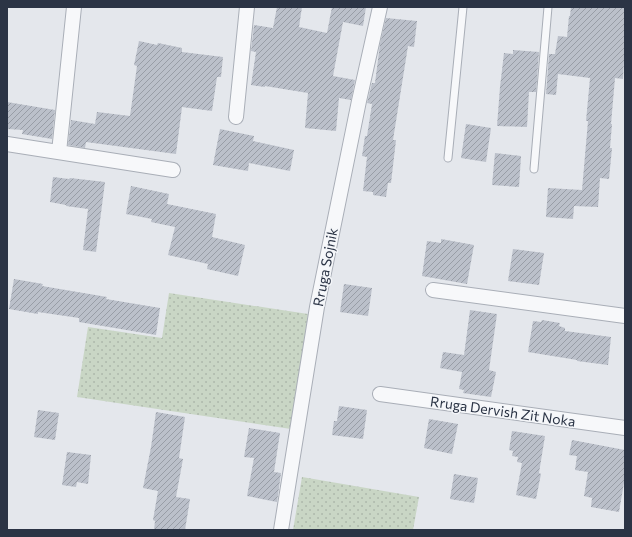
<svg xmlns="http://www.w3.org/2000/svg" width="632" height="537" viewBox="0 0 632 537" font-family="Commissioner,sans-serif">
	<defs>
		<pattern id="green-dots" width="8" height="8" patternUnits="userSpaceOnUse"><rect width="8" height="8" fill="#c9d6c5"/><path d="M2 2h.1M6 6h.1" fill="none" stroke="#adb8ab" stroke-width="1.8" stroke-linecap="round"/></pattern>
		<pattern id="building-hatch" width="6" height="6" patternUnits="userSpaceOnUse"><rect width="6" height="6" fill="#bbc0ca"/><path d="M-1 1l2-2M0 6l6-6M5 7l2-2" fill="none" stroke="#989da6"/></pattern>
	</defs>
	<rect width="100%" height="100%" fill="#e4e7ec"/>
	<path fill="url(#green-dots)" d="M169,293l139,21 -17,115 -214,-32 11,-70 74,11z
		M302,477l117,20 -6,33h-120z"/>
	<path fill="url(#building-hatch)" d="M277,7h25l-3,20 28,6 5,-26h34l-3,19 -20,-4 -10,54 22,4 -4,20 -12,-2 -3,33 -31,-3 3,-35 -43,-7v1l-14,-2 5,-33 -5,-1 3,-26 19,3z
		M571,7h54v37l-2,35 -8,-1 -4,46h1l-2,24h2l-3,31 -9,-1 -2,29 -24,-1 -1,13 -27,-2 2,-29 34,2 6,-69h-2l4,-43 -32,-4 -2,21 -10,-1 3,-40h6l3,-18 9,1 2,-21h1z
		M386,18l31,3 -3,26 -6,-1 -15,94h3l-5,43h-3l-2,14 -13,-2v-3l-10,-1 4,-34 -5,-1 3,-20h2l5,-32 -5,-1 5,-20h3l5,-39z
		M139,41l18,4 1,-2 24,5v4l41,5 -2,20h-4l-5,34 -30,-4 -6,47 -90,-12 -1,6 -17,-3 3,-25 24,4 2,-12 33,4 7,-50 -3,-1z
		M513,50l26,2 -3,40h-7l-2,35 -30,-1 3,-39 4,-34 9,1z
		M7,102l48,8 -3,29 -30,-5 1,-4 -16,-1z
		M466,124l25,4 -5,34 -25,-4z
		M220,129l34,7 -1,5 41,9 -4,21 -41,-8 -1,8 -35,-6z
		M495,153l26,3 -2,31 -27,-2z
		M53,177l16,2 1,-1 35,4 -9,70 -13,-2 5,-41 -22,-3v-1l-16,-3z
		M131,186l38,8 -2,10 49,10 -4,23 33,8 -7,31 -31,-7 1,-5 -40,-9 7,-28 -24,-5 1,-3 -26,-5z
		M441,239l33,6 -7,39 -45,-8 5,-35 14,2z
		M513,249l31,4 -5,32 -31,-4z
		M14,279l29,5 -1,2 65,11 -1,2 54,9 -4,27 -77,-13v-4l-41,-6v2l-29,-5z
		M344,284l28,4 -4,28 -28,-4z
		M470,310l27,4 -8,56 7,2 -5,25 -28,-4 1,-3 -5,-1 3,-17 -22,-4 3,-16 21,3z
		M542,320l18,3 -1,3 6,2v3l46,6 -3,28 -31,-4v-1l-49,-8 5,-31 8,1z
		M339,406l28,4 -4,29 -31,-4 2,-14h3z
		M38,410l21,3 -4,27 -21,-3z
		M156,412l29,5 -6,41 4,1 -7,38 14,2 -5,31h-31l1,-9 -2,-1 5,-29 -15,-3 8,-41z
		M429,419l29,5 -6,30 -28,-6z
		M249,428l31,5 -6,39 7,1 -4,29 -30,-6 7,-38 -10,-1z
		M512,431l33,5 -6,37 2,1 -5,25 -20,-4 6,-32 -5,-1 1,-5 -6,-1 1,-5 -4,-1z
		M572,440l53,10v27l-6,35 -28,-5 1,-9 -8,-2 4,-24 -13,-2 2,-14 -8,-1z
		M67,452l24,3 -3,29 -11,-2 -1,5 -14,-2z
		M454,474l24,4 -4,25 -24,-4z"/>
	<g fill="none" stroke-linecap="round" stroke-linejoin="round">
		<g stroke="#a9aeb7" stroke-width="9">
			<path id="service" d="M448,158l15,-151
				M534,169l14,-162"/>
		</g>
		<g stroke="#a9aeb7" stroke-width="16">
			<path id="minor" d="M236,117l11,-110
				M7,144l166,26
				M59,152l15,-145
				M433,290l192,26
				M380,394l245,34
				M281,530l36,-223 42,-206 21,-94"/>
		</g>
		<use href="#service" stroke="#f7f8fa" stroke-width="7"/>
		<use href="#minor" stroke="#f7f8fa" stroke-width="14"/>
	</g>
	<g text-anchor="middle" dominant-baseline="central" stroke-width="3" stroke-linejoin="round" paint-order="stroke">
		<g font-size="14" fill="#2b3445" stroke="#f4f6f9">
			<text transform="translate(325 267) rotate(-79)">Rruga Sojnik</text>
			<text transform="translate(503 411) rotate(8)">Rruga Dervish Zit Noka</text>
		</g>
	</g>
	<rect width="632" height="537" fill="none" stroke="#2b3445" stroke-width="16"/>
</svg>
